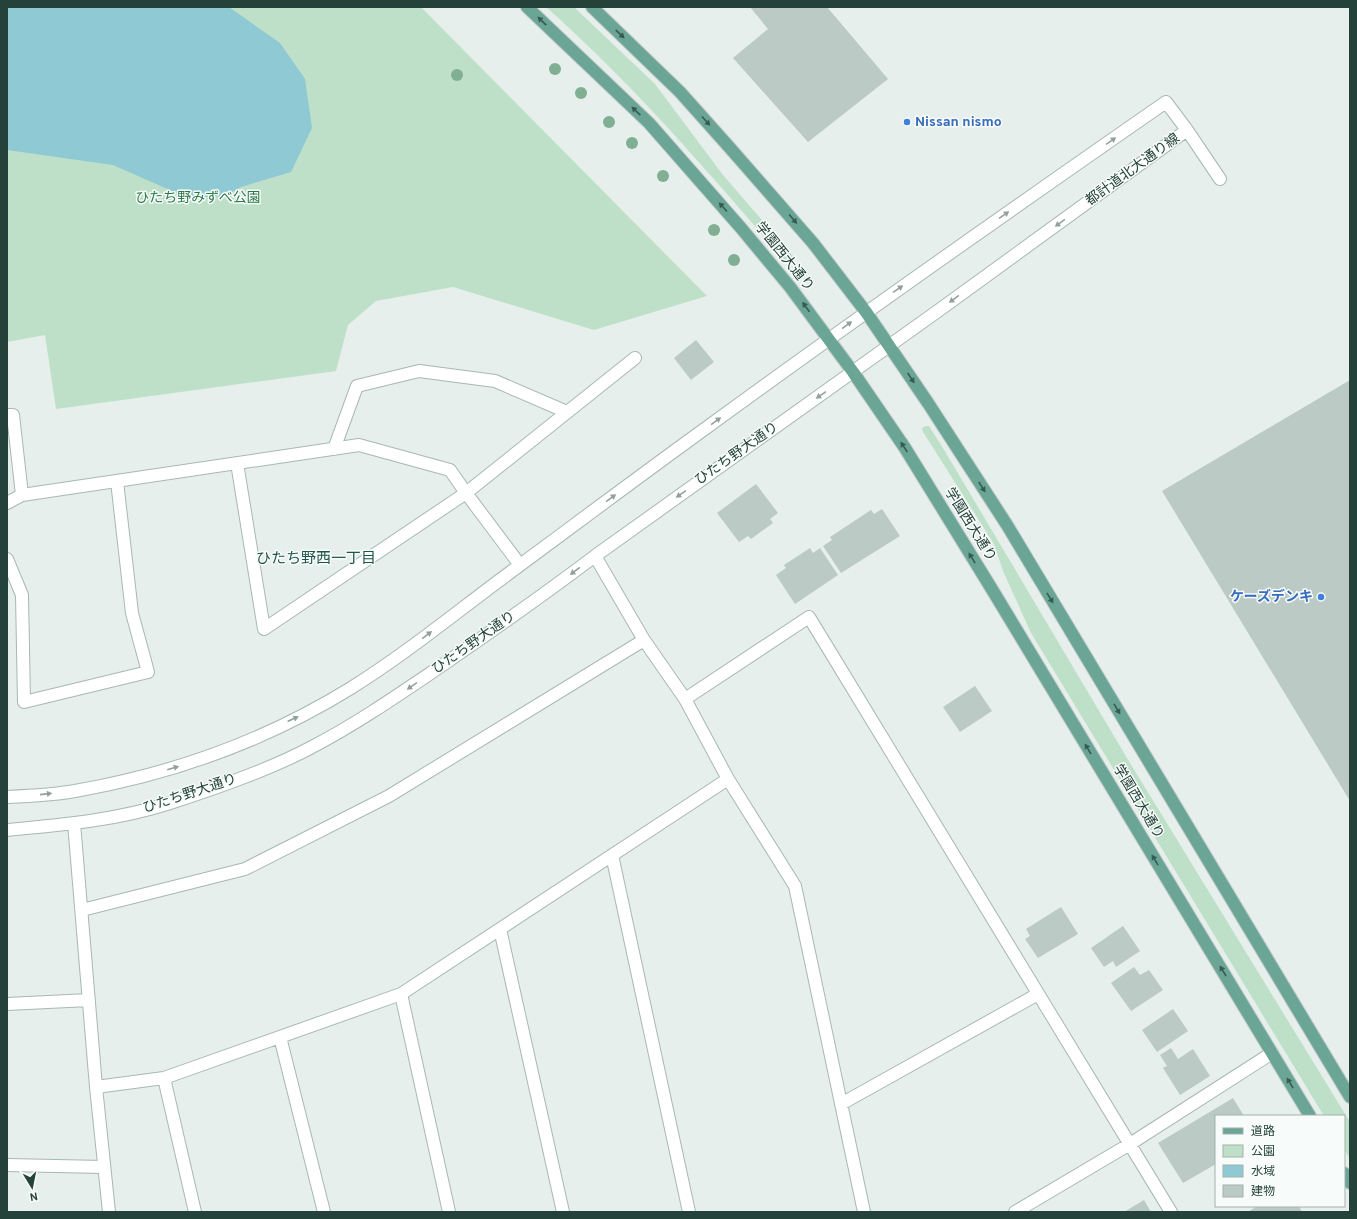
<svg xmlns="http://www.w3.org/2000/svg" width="1357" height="1219" viewBox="0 0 1357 1219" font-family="Overpass,'Noto Sans JP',sans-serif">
	<rect width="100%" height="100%" fill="#e6efeb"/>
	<path fill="#bfe0c8" d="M7,7h414l286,289 -113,34 -141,-43 -77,14 -28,24 -12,46 -280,38 -11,-74 -38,7z
		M546,7h28l81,77 68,91 70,81 1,3 -2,3 -5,1c-77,-89 -153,-178 -241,-256z
		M926,426h3l14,22 187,315 220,359v37l-6,-10v-33h-20l-293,-483 -28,-62 -9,-27 -71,-112 -1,-4z"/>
	<path fill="#8ec9d4" d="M7,7h222l51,36 25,36 7,49 -21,44 -50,15 -16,9 -37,2 -75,-33 -106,-15z"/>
	<path fill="#bbcac4" d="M750,7h77l61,72 -80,63 -75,-84 35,-29z
		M696,340l18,22 -23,18 -17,-22z
		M1350,380v421l-188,-310z
		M756,484l22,29 -8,6 3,4 -22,16 -3,-3 -9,6 -22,-29z
		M882,509l18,27 -59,37 -18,-27 9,-6 -2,-3 41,-27 3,4z
		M810,548l3,5 7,-5 18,27 -43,29 -19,-29 10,-7 -2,-3z
		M975,686l17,25 -32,21 -17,-25z
		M1061,907l17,27 -40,24 -13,-19 5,-3 -4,-7z
		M1123,926l17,25 -24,16 -3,-6 -9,6 -13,-19z
		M1134,967l6,8 9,-5 14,20 -32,21 -20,-28z
		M1173,1009l15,22 -31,21 -15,-22z
		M1171,1048l7,11 15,-10 17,27 -30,19 -17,-27 4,-2 -7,-11z
		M1233,1098l11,18h-28v48l-33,19 -25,-40z
		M1144,1200l7,12h-27z
		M1257,1206h42l3,6h-54z"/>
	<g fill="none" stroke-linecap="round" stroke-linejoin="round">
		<g stroke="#a8b8b2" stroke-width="14">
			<path id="minor" d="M7,415h6l9,80
				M334,449l23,-63 62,-15 76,10 72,31
				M237,463l27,166 202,-136 169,-135
				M7,503l15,-8 337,-50 91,25 16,23 54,72
				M595,556l49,84 41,59 43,80 67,107 69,326
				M7,559l15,36 2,107 124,-30 -16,-59 -15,-132
				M685,699l124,-82 362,595
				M7,797c23,-1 46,-2 68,-6 97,-17 192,-51 276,-103 56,-35 108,-78 161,-117 65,-48 129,-96 194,-143 152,-111 306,-219 460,-326l21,28 33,49
				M74,823l22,264 13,125
				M7,830c55,-5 111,-10 163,-27 47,-15 99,-33 142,-56 46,-24 89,-54 132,-83 51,-35 102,-71 151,-108l347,-248 245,-178
				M612,855l77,357
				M82,910l163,-41 144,-73 255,-156
				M500,929l63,283
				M401,994l48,218
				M7,1004l82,-4
				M280,1037l44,175
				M164,1078l31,134
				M96,1087l68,-9 237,-84 327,-215
				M841,1104l197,-110
				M7,1165l97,2
				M1015,1212l115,-68 142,-91"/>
		</g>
		<g stroke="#c2cac8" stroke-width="14">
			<path id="major" d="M527,7l122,116 92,105 49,59 63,85 52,76 88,143 317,525
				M592,7l88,85 50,56 83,95 53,69 62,91 79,122 343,572
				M1344,1173l6,10"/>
		</g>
		<use href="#minor" stroke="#fff" stroke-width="12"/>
		<use href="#major" stroke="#6aa596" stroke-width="12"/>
	</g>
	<g fill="#80af93">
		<circle cx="555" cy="69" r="6"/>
		<circle cx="457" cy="75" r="6"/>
		<circle cx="581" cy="93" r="6"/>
		<circle cx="609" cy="122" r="6"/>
		<circle cx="632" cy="143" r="6"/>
		<circle cx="663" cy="176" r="6"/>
		<circle cx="714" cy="230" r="6"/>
		<circle cx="734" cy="260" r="6"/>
	</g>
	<defs><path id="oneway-solid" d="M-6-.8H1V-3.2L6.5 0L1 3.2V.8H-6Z"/></defs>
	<g fill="#365b51">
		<use href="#oneway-solid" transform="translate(542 21) rotate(-136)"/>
		<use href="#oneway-solid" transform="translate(620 34) rotate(44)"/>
		<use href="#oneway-solid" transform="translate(636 111) rotate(-136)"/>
		<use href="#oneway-solid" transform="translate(706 121) rotate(48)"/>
		<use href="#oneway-solid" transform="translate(723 207) rotate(-132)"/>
		<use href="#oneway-solid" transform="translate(793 219) rotate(50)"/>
		<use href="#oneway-solid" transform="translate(806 307) rotate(-126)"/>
		<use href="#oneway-solid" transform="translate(911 378) rotate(56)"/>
		<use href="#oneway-solid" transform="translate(904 447) rotate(-123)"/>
		<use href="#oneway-solid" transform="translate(982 487) rotate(57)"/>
		<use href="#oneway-solid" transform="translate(972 558) rotate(-122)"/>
		<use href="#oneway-solid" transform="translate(1050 598) rotate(59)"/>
		<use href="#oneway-solid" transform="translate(1117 709) rotate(59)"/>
		<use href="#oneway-solid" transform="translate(1088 749) rotate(-121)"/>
		<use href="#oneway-solid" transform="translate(1155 860) rotate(-121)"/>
		<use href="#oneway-solid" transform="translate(1223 971) rotate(-121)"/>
		<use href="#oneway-solid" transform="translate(1290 1083) rotate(-121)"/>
	</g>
	<g fill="#92a09c">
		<use href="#oneway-solid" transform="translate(1111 141) rotate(-35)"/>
		<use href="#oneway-solid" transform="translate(1004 215) rotate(-35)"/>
		<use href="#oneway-solid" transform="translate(1060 223) rotate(144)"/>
		<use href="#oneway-solid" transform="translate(898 289) rotate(-35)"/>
		<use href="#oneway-solid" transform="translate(954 299) rotate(144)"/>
		<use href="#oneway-solid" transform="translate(847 325) rotate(-36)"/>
		<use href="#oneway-solid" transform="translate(821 395) rotate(145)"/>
		<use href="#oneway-solid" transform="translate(716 421) rotate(-36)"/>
		<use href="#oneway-solid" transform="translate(681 494) rotate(145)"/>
		<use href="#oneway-solid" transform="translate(611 498) rotate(-36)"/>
		<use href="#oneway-solid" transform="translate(575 571) rotate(143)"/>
		<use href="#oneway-solid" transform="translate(427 635) rotate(-37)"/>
		<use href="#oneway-solid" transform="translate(412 686) rotate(145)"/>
		<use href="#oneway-solid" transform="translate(293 719) rotate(-25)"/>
		<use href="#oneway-solid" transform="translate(173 768) rotate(-16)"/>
		<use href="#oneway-solid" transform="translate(46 794) rotate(-6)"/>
	</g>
	<g fill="#3f7fe0" stroke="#f7fbf9" stroke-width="1.5">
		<circle cx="907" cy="122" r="4"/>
		<circle cx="1321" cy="597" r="4"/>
	</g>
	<g text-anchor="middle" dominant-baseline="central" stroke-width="3" stroke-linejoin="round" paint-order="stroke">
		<g font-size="14" font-weight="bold" fill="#366cbe" stroke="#f7fbf9" text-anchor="start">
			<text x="915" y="122">Nissan nismo</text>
			<text x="1313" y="597" text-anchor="end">ケーズデンキ</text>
		</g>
		<g font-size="14" fill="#24423a" stroke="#f7fbf9">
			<text transform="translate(1133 170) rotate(-36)">都計道北大通り線</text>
			<text transform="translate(784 257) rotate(51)">学園西大通り</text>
			<text transform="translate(737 454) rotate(-35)">ひたち野大通り</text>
			<text transform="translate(970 525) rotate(58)">学園西大通り</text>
			<text transform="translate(474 643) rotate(-35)">ひたち野大通り</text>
			<text transform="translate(190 794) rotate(-18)">ひたち野大通り</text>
			<text transform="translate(1138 802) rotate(59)">学園西大通り</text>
		</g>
		<g font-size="14" fill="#2d7a4b" stroke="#f7fbf9">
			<text x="198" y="198">ひたち野みずべ公園</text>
		</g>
		<g font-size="15" fill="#1f5548" stroke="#f7fbf9">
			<text x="316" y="559">ひたち野西一丁目</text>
		</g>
	</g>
	<rect width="1357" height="1219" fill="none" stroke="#24423a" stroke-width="16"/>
	<rect x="1215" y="1115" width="130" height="92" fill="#f7fbf9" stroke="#a3b1ad"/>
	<rect x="1223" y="1128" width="20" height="6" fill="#6aa596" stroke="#a3b1ad"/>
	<text x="1251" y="1135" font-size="12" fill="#24423a">道路</text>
	<rect x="1223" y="1145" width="20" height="12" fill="#bfe0c8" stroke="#a3b1ad"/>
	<text x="1251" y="1155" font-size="12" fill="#24423a">公園</text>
	<rect x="1223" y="1165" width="20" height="12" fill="#8ec9d4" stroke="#a3b1ad"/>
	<text x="1251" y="1175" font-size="12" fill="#24423a">水域</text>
	<rect x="1223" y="1185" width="20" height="12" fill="#bbcac4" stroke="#a3b1ad"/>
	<text x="1251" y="1195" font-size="12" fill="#24423a">建物</text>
	<g transform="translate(32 1187) rotate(170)" stroke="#f7fbf9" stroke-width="3" paint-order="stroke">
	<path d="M0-3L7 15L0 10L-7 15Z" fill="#24423a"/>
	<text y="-6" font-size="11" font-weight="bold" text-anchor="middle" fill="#24423a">N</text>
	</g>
</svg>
